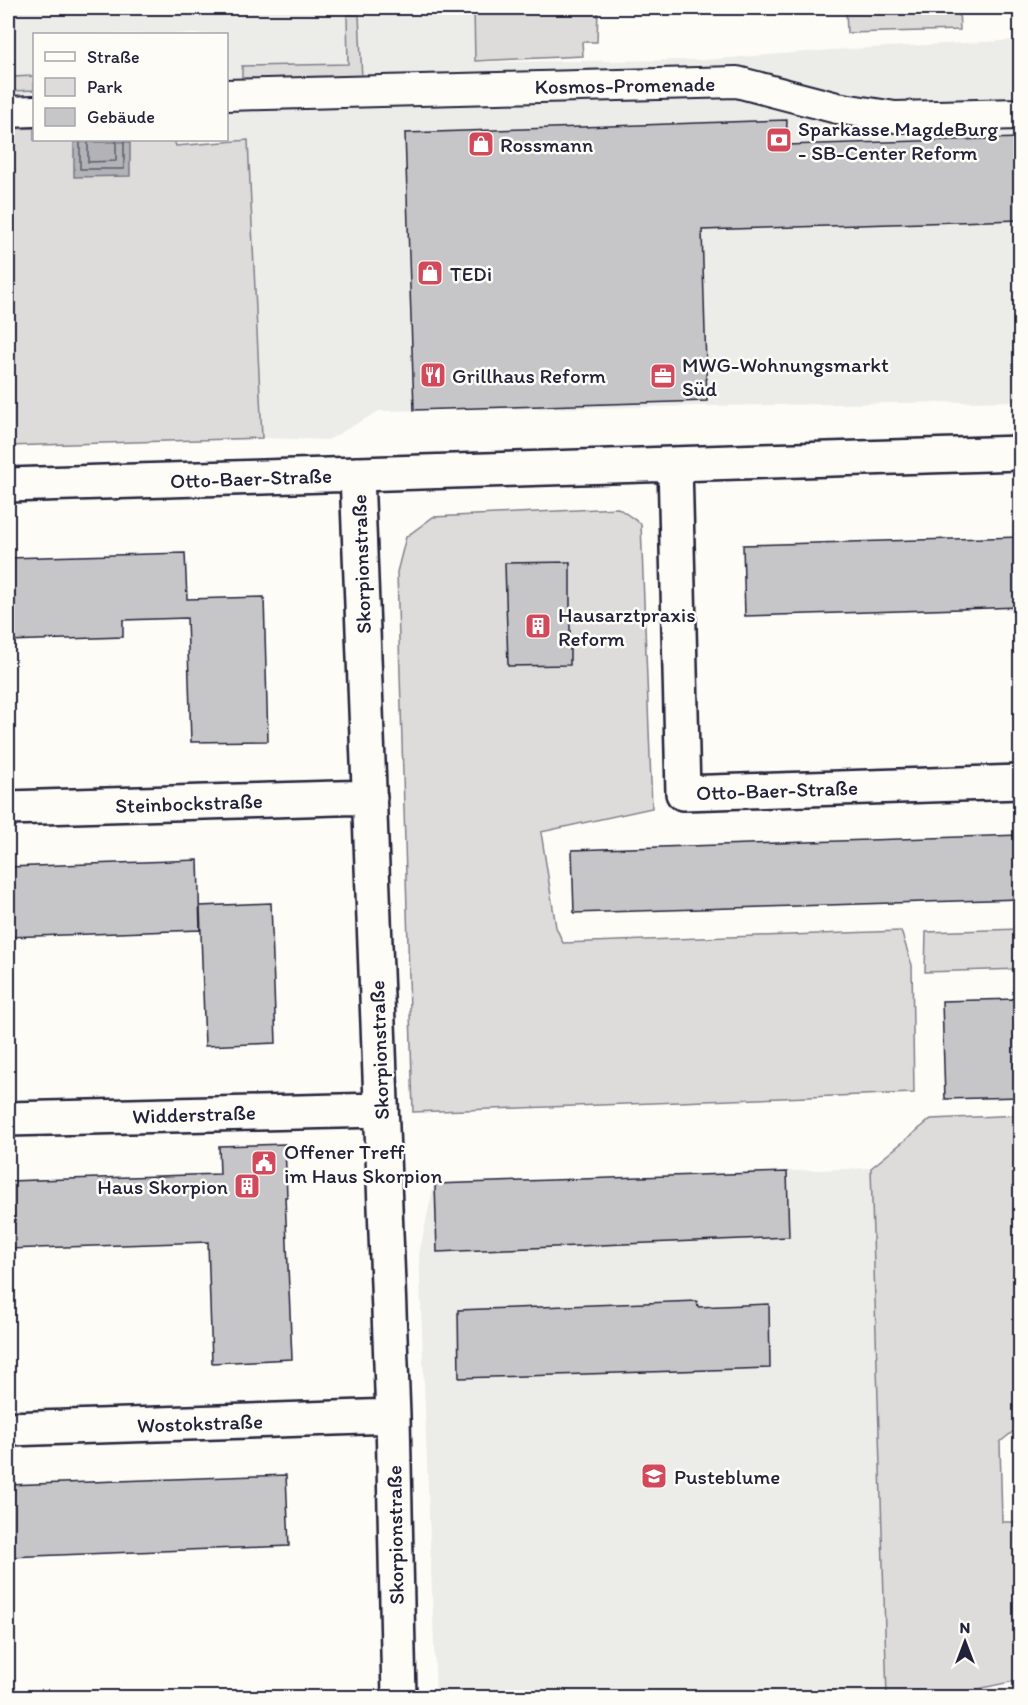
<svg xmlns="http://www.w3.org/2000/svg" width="1028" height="1705" viewBox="0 0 1028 1705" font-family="Itim,sans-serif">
	<rect width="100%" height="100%" fill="#fdfcf7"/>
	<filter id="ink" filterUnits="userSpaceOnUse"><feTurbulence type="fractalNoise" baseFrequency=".0167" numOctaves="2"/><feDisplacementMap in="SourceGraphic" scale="12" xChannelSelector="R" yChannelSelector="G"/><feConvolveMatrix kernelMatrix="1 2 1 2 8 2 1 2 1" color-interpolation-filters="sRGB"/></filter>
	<g filter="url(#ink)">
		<path fill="#ecece9" d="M8,8h466v54l229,-2 129,-10 188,-10v361l-641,10 -51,29 -66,-2 -14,-298 -73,6 -1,-6h52v-106h-192v94l-26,1z
			M871,1168l16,529h-451l-17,-443 15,-70z"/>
		<path fill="#dddcdb" stroke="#807f8b" stroke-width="1.5" d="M474,8h124l-1,34h-15l1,14 -108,5z
			M846,8h113l1,22 -113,3z
			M347,15h12l3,65 -120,2v-16l106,-2z
			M34,76v14l-21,1 -1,-14z
			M34,128v12h140l2,6 72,-6 14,298 -254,8v-317z
			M618,508l23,16 11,284 -111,24 15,95 7,16 338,-12 11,34 2,128 -501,19 -16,-540 9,-35 27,-20z
			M1020,929v40l-95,3 1,-40z
			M1020,1115v311l-20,16 2,80h18v158l-80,17h-53l-16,-529 60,-49z"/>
		<path fill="#b2b2b7" stroke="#787885" stroke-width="1.5" d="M74,142h56v34l-56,1z"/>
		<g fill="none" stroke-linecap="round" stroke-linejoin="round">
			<path stroke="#5c5c6d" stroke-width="1.5" d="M80,140v29h44v-29
				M88,140v22l28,-1v-21"/>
		</g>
		<path fill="#c6c6c8" stroke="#22223b" stroke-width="1.5" d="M787,120l-1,25 234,-7v82l-318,10 5,171 -293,9 -9,-277z
			M1020,537v70l-275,9 -2,-71z
			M185,553l2,46 77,-2 4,144 -77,1 -4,-124 -64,2v17l-115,4v-83z
			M570,562v103l-62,1 -3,-103z
			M1020,835v64l-446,14 -2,-63z
			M198,860l2,70 -192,7v-70z
			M271,903l5,140 -71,3 -5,-140z
			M1016,999l4,98 -75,2 -3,-98z
			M285,1144l2,53h-2l7,162 -80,4 -4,-121 -200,7v-68l212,-7 -1,-28z
			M787,1172l2,65 -352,15 -2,-68z
			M697,1301l1,6 71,-3 1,64 -311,10 -1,-68z
			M286,1475l3,71 -281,11v-72z"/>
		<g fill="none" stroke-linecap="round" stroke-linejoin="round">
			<g stroke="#22223b" stroke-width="34">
				<path id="pedestrian" d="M226,95l511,-13 100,26 58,9 125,-3
					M8,112l26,-1"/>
			</g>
			<g stroke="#22223b" stroke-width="38">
				<path id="minor" d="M675,464l8,329 337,-11
					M357,474l36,942 6,282
					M8,485l1012,-32
					M8,808l362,-11
					M8,1119l373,-9
					M8,1429l385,-13"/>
			</g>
			<use href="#pedestrian" stroke="#fdfcf7" stroke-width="30"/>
			<use href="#minor" stroke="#fdfcf7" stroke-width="33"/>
		</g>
	</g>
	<defs>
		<g id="bank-square" transform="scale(1.35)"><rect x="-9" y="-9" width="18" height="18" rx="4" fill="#d1495b" stroke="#fdfcf7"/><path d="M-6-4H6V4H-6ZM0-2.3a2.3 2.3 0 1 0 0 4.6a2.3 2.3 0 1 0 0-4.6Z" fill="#fff"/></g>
		<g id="shop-square" transform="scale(1.35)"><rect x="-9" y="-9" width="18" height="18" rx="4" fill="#d1495b" stroke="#fdfcf7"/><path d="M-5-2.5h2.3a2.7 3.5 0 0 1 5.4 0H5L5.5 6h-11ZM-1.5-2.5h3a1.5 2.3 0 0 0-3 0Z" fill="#fff"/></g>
		<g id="restaurant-square" transform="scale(1.35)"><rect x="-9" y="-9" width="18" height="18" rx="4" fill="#d1495b" stroke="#fdfcf7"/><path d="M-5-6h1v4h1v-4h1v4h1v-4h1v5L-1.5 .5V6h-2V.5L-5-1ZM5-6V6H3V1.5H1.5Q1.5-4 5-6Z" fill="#fff"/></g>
		<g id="office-square" transform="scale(1.35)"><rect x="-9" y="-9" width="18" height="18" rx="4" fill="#d1495b" stroke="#fdfcf7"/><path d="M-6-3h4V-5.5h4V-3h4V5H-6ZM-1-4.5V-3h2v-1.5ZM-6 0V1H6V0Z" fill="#fff"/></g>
		<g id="building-square" transform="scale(1.35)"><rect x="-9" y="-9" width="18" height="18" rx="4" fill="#d1495b" stroke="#fdfcf7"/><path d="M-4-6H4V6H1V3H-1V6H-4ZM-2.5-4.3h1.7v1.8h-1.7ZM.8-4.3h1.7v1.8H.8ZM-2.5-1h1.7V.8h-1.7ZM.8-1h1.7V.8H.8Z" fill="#fff"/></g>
		<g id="civic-square" transform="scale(1.35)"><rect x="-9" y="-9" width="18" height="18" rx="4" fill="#d1495b" stroke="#fdfcf7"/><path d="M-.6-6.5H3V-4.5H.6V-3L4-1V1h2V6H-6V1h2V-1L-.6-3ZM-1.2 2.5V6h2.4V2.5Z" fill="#fff"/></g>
		<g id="school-square" transform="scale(1.35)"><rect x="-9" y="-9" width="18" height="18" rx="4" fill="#d1495b" stroke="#fdfcf7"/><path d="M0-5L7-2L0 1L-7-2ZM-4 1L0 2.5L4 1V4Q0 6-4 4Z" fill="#fff"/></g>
	</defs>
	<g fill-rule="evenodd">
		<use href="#bank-square" x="779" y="140"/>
		<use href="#shop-square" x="481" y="144"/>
		<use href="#shop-square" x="430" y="273"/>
		<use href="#restaurant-square" x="433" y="375"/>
		<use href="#office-square" x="663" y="376"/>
		<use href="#building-square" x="538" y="626"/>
		<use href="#civic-square" x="264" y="1163"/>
		<use href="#building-square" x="247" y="1186"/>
		<use href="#school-square" x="654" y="1476"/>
	</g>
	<g text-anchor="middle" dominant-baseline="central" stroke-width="5" stroke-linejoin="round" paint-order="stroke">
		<g font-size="21" fill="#22223b" stroke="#fdfcf7">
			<text transform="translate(625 85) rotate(-1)">Kosmos-Promenade</text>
			<text transform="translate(251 478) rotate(-2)">Otto-Baer-Straße</text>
			<text transform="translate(361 564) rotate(-92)">Skorpionstraße</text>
			<text transform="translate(777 790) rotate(-2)">Otto-Baer-Straße</text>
			<text transform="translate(189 803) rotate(-2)">Steinbockstraße</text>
			<text transform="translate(379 1050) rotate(-92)">Skorpionstraße</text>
			<text transform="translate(194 1114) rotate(-2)">Widderstraße</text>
			<text transform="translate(200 1423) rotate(-2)">Wostokstraße</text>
			<text transform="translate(395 1535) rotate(-91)">Skorpionstraße</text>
		</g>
		<g font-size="21" fill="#22223b" stroke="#fdfcf7" text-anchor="start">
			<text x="798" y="128">Sparkasse MagdeBurg<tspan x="798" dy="24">- SB-Center Reform</tspan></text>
			<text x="500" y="144">Rossmann</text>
			<text x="450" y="273">TEDi</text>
			<text x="682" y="364">MWG-Wohnungsmarkt<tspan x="682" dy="24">Süd</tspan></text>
			<text x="452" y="375">Grillhaus Reform</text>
			<text x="558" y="614">Hausarztpraxis<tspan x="558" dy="24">Reform</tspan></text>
			<text x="284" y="1151">Offener Treff<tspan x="284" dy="24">im Haus Skorpion</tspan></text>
			<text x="228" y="1186" text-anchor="end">Haus Skorpion</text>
			<text x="674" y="1476">Pusteblume</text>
		</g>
	</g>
	<rect width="1028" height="1705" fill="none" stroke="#fdfcf7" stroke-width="30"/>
	<rect x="15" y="15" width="998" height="1675" fill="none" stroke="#22223b" stroke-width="2" filter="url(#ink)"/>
	<rect x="33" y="33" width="195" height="108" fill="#fdfcf7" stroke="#a5a5ac" stroke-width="1.5"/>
	<rect x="45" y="52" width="30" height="9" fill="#fdfcf7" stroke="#a5a5ac" stroke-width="1.5"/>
	<text x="87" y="63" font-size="18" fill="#22223b">Straße</text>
	<rect x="45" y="78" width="30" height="18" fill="#dddcdb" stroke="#a5a5ac" stroke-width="1.5"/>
	<text x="87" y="93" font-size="18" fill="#22223b">Park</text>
	<rect x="45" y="108" width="30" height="18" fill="#c6c6c8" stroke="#a5a5ac" stroke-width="1.5"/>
	<text x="87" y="123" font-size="18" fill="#22223b">Gebäude</text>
	<g transform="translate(965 1642)" stroke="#fdfcf7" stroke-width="4.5" paint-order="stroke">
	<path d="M0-4.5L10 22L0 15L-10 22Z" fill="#22223b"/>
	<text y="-9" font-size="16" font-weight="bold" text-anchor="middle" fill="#22223b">N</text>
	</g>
</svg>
